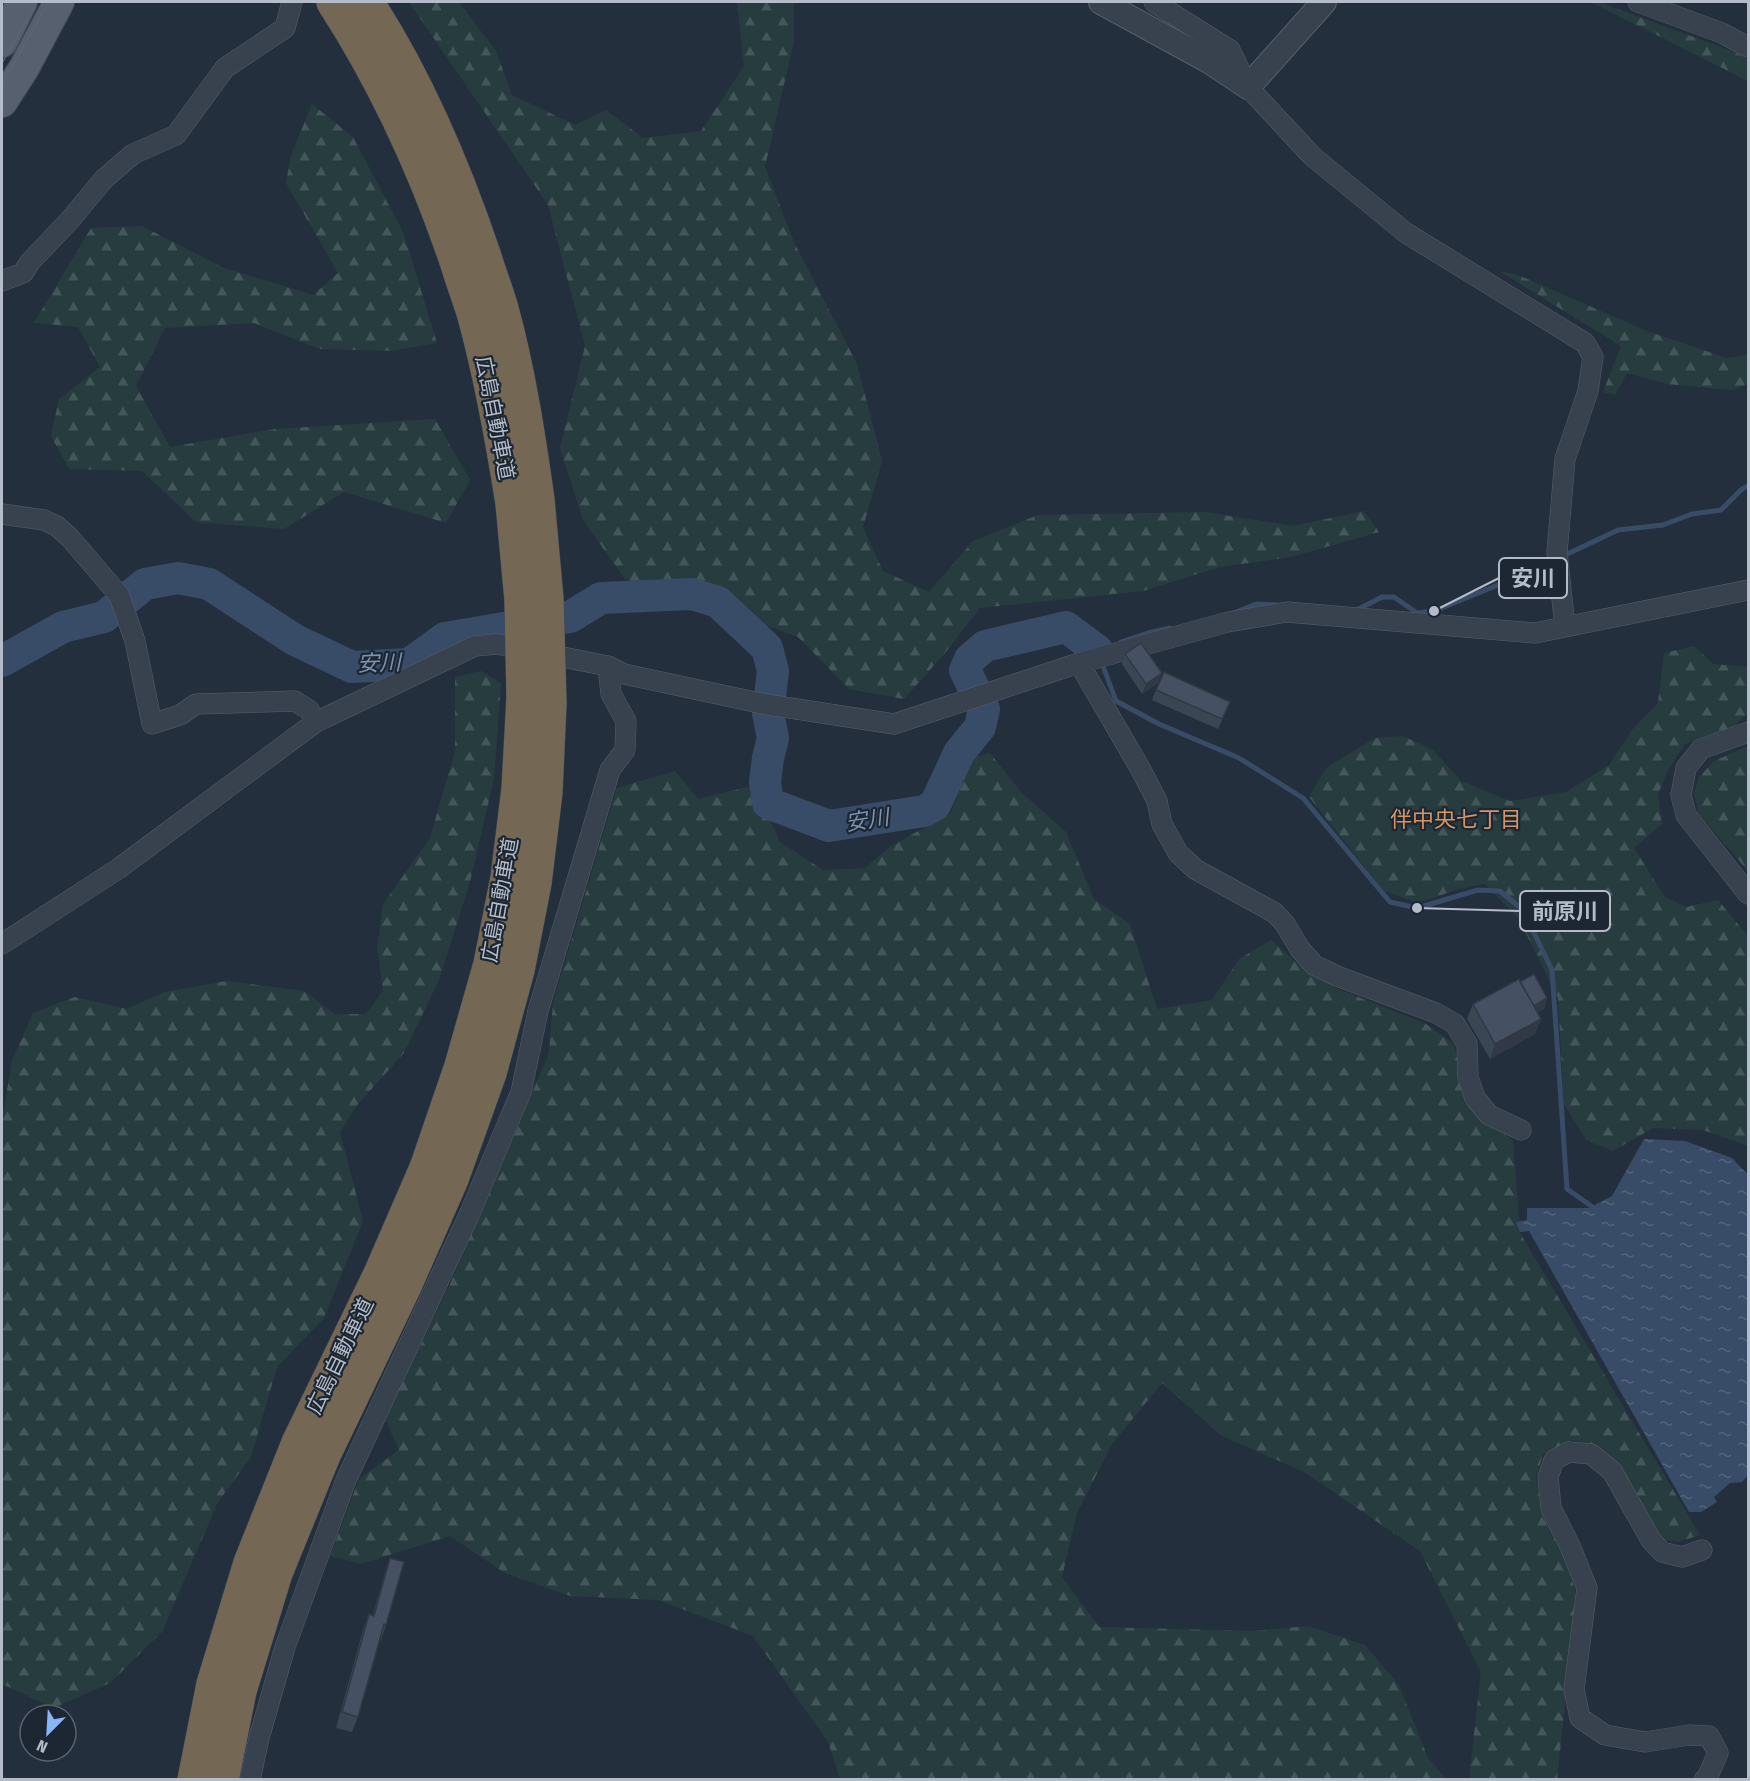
<svg xmlns="http://www.w3.org/2000/svg" width="1750" height="1781" viewBox="0 0 1750 1781" font-family="'Fira Sans Condensed','Noto Sans JP',sans-serif">
	<defs>
		<pattern id="forest-firs" width="22" height="20" patternUnits="userSpaceOnUse" patternTransform="scale(1.5)"><rect width="22" height="20" fill="#263c3f"/><path d="M5 1l3.5 6h-7zM16 11l3.5 6h-7z" fill="#435659"/></pattern>
		<pattern id="water-ripples" width="26" height="14" patternUnits="userSpaceOnUse" patternTransform="scale(1.5)"><rect width="26" height="14" fill="#394c67"/><path d="M2 4q2-2 4 0t4 0M15 11q2-2 4 0t4 0" fill="none" stroke="#53647b"/></pattern>
	</defs>
	<rect width="100%" height="100%" fill="#242f3e"/>
	<path fill="url(#forest-firs)" d="M409,2h50l37,49 16,44 63,30 31,-15 37,28 58,-7 43,-65 -7,-64h57v39l-29,126 29,75 63,122 25,97 -19,66 20,44 46,21 44,-51 65,-26 167,-3 88,14 71,-15 15,21 -88,25 -71,10 -77,24 -163,17 -35,45 -41,46 -55,-10 -51,-52 -81,-30 -92,-28 -42,-59 -23,-72 25,-102 -37,-141z
		M1591,2h8l135,50 14,7v22z
		M312,104l41,33 51,97 33,109 -45,8 -72,-2 -66,-26 -89,5 -29,58 34,61 105,-18 160,-10 35,61 -24,43 -102,-31 -60,37 -88,-7 -54,-51 -73,-2 -18,-33 8,-37 41,-32 -22,-40 -44,-4 57,-95 51,-2 82,42 89,27 25,-22 -52,-90 5,-28z
		M1499,271l19,4 129,56 80,27 21,-3v29l-16,6 -65,-6 -40,-11 -12,22 -12,-3 18,-46z
		M1694,646l19,18 35,3v46l-15,14 -48,17 -18,28 -9,23 4,29 -28,24 31,49 21,10 32,-7 30,36v210l-45,-16 -50,-2 -40,23 -27,-11 -22,-36 -6,-106 -39,-79 -34,-35 -26,5 -41,14 -34,-12 -75,-94 17,-29 49,-30 28,-2 30,14 28,31 49,20 56,-9 43,-27 23,-35 26,-27 6,-50z
		M481,671l20,12 -7,96 -24,103 -31,98 -35,73 -46,51 -18,28 23,89 -39,97 -47,49 -26,90 -33,45 -56,130 -52,51 -56,25 -52,-24v-563l10,-61 21,-47 42,-16 52,12 37,-17 63,-11 77,10 31,23h31l17,-23 -6,-43 6,-44 47,-66 25,-87v-74z
		M1748,746v125l-49,-57 -5,-20 5,-17 15,-16z
		M990,753l31,39 45,40 28,67 36,25 27,85 55,-9 27,-41 32,-19 34,30 31,18 90,36 28,20 9,44 18,32 32,20 7,93 180,302 -22,7 -17,-3 -44,-74 -19,-19 -26,-6 -29,14 -7,24 6,34 20,37 13,41 -1,29 -17,161 -88,-1 12,-107 -61,-121 -116,-79 -82,-36 -60,-53 -50,61 -35,69 -15,64 37,50 155,4 54,-5 57,19 34,40 29,73 18,21h-606l-12,-37 -75,-106 -95,-36 -88,-4 -65,-23 -55,-37 -89,28 -31,-8 29,-77 40,-29 -14,-31 66,-137 98,-229 4,-51 64,-214 58,-17 23,28 57,-14 25,57 43,28 42,-2 26,-22 60,-33 20,-55z"/>
	<path fill="url(#water-ripples)" d="M1644,1139l41,2 47,17 16,17v300l-6,7 -12,1 -16,14 3,5 -16,10h-12l-160,-281 -9,1 -4,-10 11,-2v-12h62l23,-12z"/>
	<g fill="none" stroke-linecap="round" stroke-linejoin="round">
		<path stroke="#394c67" stroke-width="5" d="M1561,557l57,-27 45,-5 29,-11 29,-4 21,-21 6,-3
			M1355,611l27,-14h12l23,16 17,-2 96,-39 22,-11
			M1234,613l22,-9 21,1
			M1121,642l27,-9 22,-5
			M1103,666l13,35 43,23 80,34 64,40 87,104 27,6 61,-18 22,1 23,19 29,60 15,219 30,21"/>
		<path stroke="#394c67" stroke-width="32" d="M2,661l61,-34 41,-10 41,-33 33,-6 31,6 86,56 57,27 57,-3 36,-26 125,-21 31,-19 91,-4 26,8 49,46 6,23 -5,42 5,25 -5,20 -3,24 3,21 61,23 95,-15 11,-6 24,-52 21,-26 4,-18 -19,-39 5,-11 15,-13 81,-19 31,23"/>
		<g stroke="#565f6c" stroke-width="21">
			<path id="minor" d="M1154,2l76,48 18,37 64,69 94,77 179,110 8,14 -5,34 -23,68 -8,93 8,75
				M1638,2l84,31 26,14
				M2,281l21,-8 7,-11 39,-41 35,-42 29,-25 43,-19 49,-67 60,-40 7,-26
				M2,514l42,6 13,6 13,12 49,57 16,46 17,83 28,-9 16,-11 99,-3 14,9 7,12
				M1079,663l62,107 16,31 5,23 16,29 17,16 80,44 10,11 15,25 14,16 23,11 99,37 19,11 12,20 1,33 7,21 14,17 32,15
				M1748,732l-47,17 -15,19 -5,27 5,20 62,79
				M2,944l116,-75 198,-147 159,-76 22,-2 111,22 16,8 140,30 130,20 185,-61 149,-41 59,-10 248,21 213,-43
				M1702,1550l-20,7 -20,-5 -11,-12 -39,-69 -21,-17 -22,-2 -15,8 -6,17 3,31 19,38 17,42 -13,101 6,29 25,17 40,7 44,-7 20,1 9,17 -11,25 -3,2
				M250,1780l9,-42 26,-91 61,-167 123,-265 52,-123 17,-81 72,-241 15,-20 1,-29 -15,-27 -3,-28"/>
		</g>
		<g stroke="#565f6c" stroke-width="26">
			<path id="tertiary" d="M1101,2l108,59 39,26 76,-85"/>
		</g>
		<g stroke="#414a57" stroke-width="32">
			<path id="primary" d="M2,42l20,-40
				M2,102l22,-34 35,-66"/>
		</g>
		<g stroke="#434c59" stroke-width="34">
			<path id="motorway" d="M333,2c53,82 93,170 124,262 5,17 12,35 17,52 17,62 28,124 38,187
				M367,2c51,78 88,166 118,255 5,17 12,34 17,52 17,62 27,127 36,191
				M194,1780l19,-96 37,-121 48,-120 82,-169 46,-106 35,-102 29,-102 17,-86 11,-89 5,-91
				M222,1780l18,-89 36,-118 48,-118 81,-169 47,-107 38,-106 28,-103 17,-87 11,-91 4,-89"/>
		</g>
		<use href="#minor" stroke="#38414e" stroke-width="20"/>
		<use href="#tertiary" stroke="#38414e" stroke-width="24"/>
		<use href="#primary" stroke="#56606e" stroke-width="30"/>
		<use href="#motorway" stroke="#746855" stroke-width="33"/>
		<path stroke="#5a6575" stroke-width="1.5" d="M2,63l35,-61
			M2,85l46,-83"/>
		<g stroke="#434c59" stroke-width="34" stroke-linecap="butt">
			<path id="motorway-bridge" d="M538,500l9,99 3,104
				M512,503l9,97 2,98"/>
		</g>
		<use href="#motorway-bridge" stroke="#746855" stroke-width="33"/>
	</g>
	<path fill="#3b4654" d="M1125,654l33,29 -16,11 -20,-30z
		M1156,690l74,12 -12,27 -66,-29z
		M1520,982l27,16 -3,11 -7,3 4,7 -6,15 -45,25 -23,-40 6,-15z
		M390,1558l-4,67 -5,15h-2l-21,77 -6,15 -16,-4 27,-98 6,-16 4,1 12,-42z"/>
	<path fill="#303945" d="M1162,673l-4,10 -16,11 4,-10z
		M1547,998l-3,11 -18,9 4,-10z
		M1541,1019l-6,15 -45,25 5,-15z"/>
	<path fill="#455162" stroke="#303945" stroke-width="1.5" d="M1141,643l21,30 -16,11 -21,-30z
		M1164,672l66,30 -8,17 -66,-29z
		M1534,974l13,24 -13,8 -14,-24z
		M1519,979l22,40 -46,25 -22,-40z
		M390,1558l14,4 -18,63 -2,-1 -26,93 -16,-5 27,-98 5,2z"/>
	<g text-anchor="middle" dominant-baseline="central" stroke-width="4.5" stroke-linejoin="round" paint-order="stroke">
		<g font-size="21" fill="#b4bcc9" stroke="#1d2633">
			<text transform="translate(495 418) rotate(79)">広島自動車道</text>
			<text transform="translate(500 900) rotate(-80)">広島自動車道</text>
			<text transform="translate(340 1356) rotate(-64)">広島自動車道</text>
		</g>
		<g font-size="22" font-style="italic" fill="#7c92b1" stroke="#1d2633">
			<text transform="translate(379 663) rotate(-2)">安川</text>
			<text transform="translate(867 820) rotate(-9)">安川</text>
		</g>
		<g font-size="22" fill="#d59563" stroke="#1d2633">
			<text x="1456" y="819">伴中央七丁目</text>
		</g>
	</g>
	<path fill="none" stroke="#b4bcc9" stroke-width="2" d="M1434 611L1499 578M1417 908L1520 911"/>
	<g fill="#b4bcc9" stroke="#1d2633" stroke-width="2">
		<circle cx="1434" cy="611" r="6"/>
		<circle cx="1417" cy="908" r="6"/>
	</g>
	<g fill="#1d2633" stroke="#b4bcc9" stroke-width="2">
		<rect x="1499" y="558" width="68" height="40" rx="6"/>
		<rect x="1520" y="891" width="90" height="40" rx="6"/>
	</g>
	<g font-size="22" text-anchor="middle" font-weight="bold" fill="#b4bcc9">
		<text x="1533" y="586">安川</text>
		<text x="1565" y="919">前原川</text>
	</g>
	<rect width="1750" height="1781" fill="none" stroke="#b4bcc9" stroke-width="6"/>
	<g transform="translate(48 1733) rotate(204)"><circle r="28" fill="#1d2633" stroke="#59626f" stroke-width="1.5"/>
	<path d="M0-4.5L10 22L0 15L-10 22Z" fill="#8ab4f8"/>
	<text y="-9" font-size="16" font-weight="bold" text-anchor="middle" fill="#b4bcc9">N</text>
	</g>
</svg>
